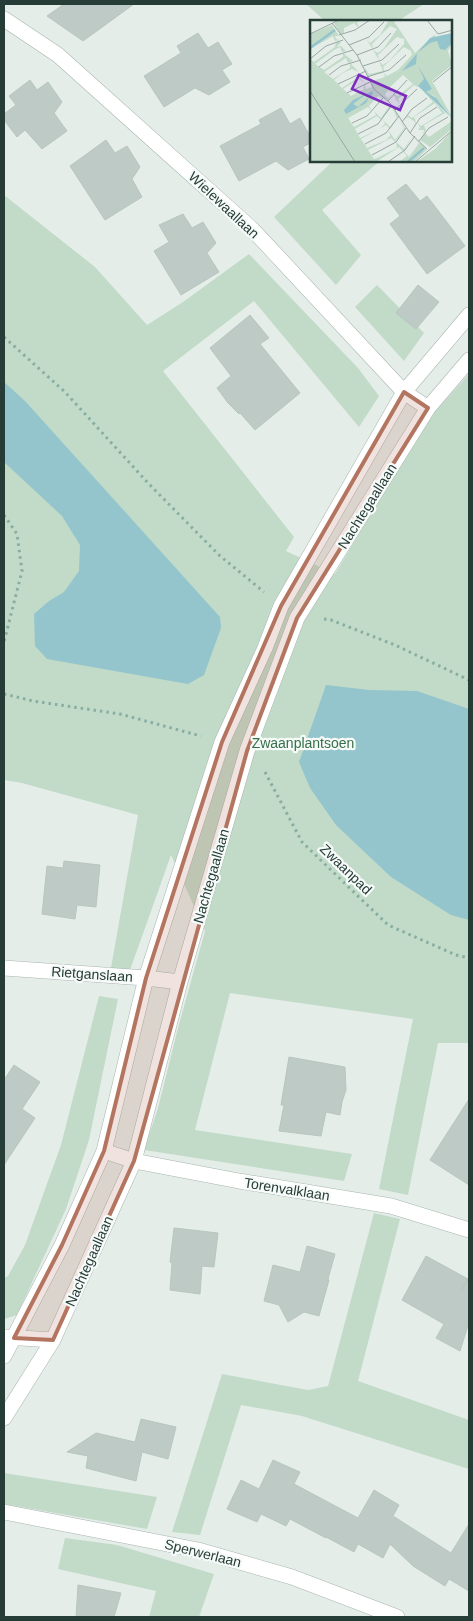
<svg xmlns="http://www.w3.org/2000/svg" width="473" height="1621" viewBox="0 0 473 1621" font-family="Arial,sans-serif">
	<rect width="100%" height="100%" fill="#e5ede9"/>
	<path fill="#c1dbc8" d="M306,4h118l-26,17h-73z
		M333,161h47l-58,49 39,45 -25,30 -62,-68z
		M4,195l91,72 52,58 36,-23 66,-48 109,114 21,28 -20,31 -105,-126 -91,70 131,166 -8,14 49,23 61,-103 38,-58 35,-39v669h-31l-30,152 -29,-6 34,-170 -183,-26 -35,137 157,24 -8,27 -200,-31 14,-42 20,-80 27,-97 -34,-76 -41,115 -19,-2 27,-153 -116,-32 -18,-3z
		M377,285l47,48 -20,28 -49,-54z
		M99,996l19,3 -29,141 -23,69 -49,106 -13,4v-41l4,-2 17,-31 36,-100z
		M374,1213l26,6 -42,162 111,39v49l-167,-53 -61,-11 -41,130 -28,-3 50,-158 86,16 20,-4z
		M4,1473l153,24 -10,32 -143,-25z
		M65,1538l52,7 97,29 -15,43h-50l7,-26 -98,-22z"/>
	<path fill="#94c4cc" d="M4,382l21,19 195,216 1,11 -17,47 -16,9 -141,-25 -12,-13 -1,-32 15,-13 15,-9 15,-21 1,-26 -18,-29 -58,-54z
		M326,685l43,5 48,1 52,18v211l-18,-5 -60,-38 -55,-52 -26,-37 -11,-26z"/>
	<path fill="#becac5" stroke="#b8c6c0" d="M64,4h70l-51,37 -36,-25z
		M198,33l10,15 10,-6 14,22 -10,6 8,12 -21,13 -14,-7 -31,19 -20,-31 37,-23 -4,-7z
		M30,80l7,10 11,-8 14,20 -8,11 13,18 -25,18 -17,-19 -8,7 -13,-17v-6l12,-9 -7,-9z
		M281,108l9,16 10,-6 12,22v2l-9,5 6,12 -21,11 -12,-9 -37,20 -19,-35 41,-22 -2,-4z
		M106,140l9,13 12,-7 13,21 -8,12 10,18 -37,23 -35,-54z
		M406,184l14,17 7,-5 38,50 -38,28 -37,-50 10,-8 -13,-18z
		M183,214l9,14 11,-6 13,21 -9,10 12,19 -38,23 -27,-44 15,-9 -10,-17z
		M418,285l21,17 -23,27 -20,-16z
		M250,315l19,23 -9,6 40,49 -45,37 -15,-17 -1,1 -11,-11 -11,-15 14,-12 -21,-28z
		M64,861l36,4 -4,42 -19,-2 -2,14 -33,-5 5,-48 16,2z
		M289,1057l56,10 1,23 -4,12 -2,13 -14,-3 -5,24 -42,-5 5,-26h-3z
		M14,1065l26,17 -18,27 13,9 -31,47v-85z
		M469,1099v86l-39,-25z
		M174,1228l44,5 -4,34 -12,-1 -2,28 -30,-4 2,-27 -2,-1z
		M307,1246l28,8 -7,25 1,1 -10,36 -15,-4 -16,10 -9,-17 -15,-4 9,-36 27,7z
		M426,1256l42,23 -7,12 8,-14v45l-9,29 -24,-13 8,-14 -42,-24z
		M141,1419l35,8 -8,32 -26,-7 -6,29 -50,-13 2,-12 -21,-4 29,-19 39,9z
		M273,1460l27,12 -6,12 64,34 16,-28 25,15 -6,11 58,37 18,-29v67l-20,-12 -4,7 -32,-20 -23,-22 -7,14 -25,-14 -4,8 -28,-15v1l-36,-19 -4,7 -25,-12 -4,8 -30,-13 14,-29 18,9z
		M78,1585l43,8 -7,24h-38z"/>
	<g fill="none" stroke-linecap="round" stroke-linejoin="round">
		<g stroke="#a8b5b0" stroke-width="16">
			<path id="minor" d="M4,19l54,36 195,175 151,162 24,16
				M4,968l142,10 34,4
				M104,1151l30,10 105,20 152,25 78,24
				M5,1337l48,3
				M4,1356l58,-111 42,-94 42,-173 76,-236 43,-94 16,-42 123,-214 65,-77
				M4,1418l49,-78 81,-179 46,-179 67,-231 50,-133 131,-210 41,-48
				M4,1512l194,38 94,27 105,40"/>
		</g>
		<path stroke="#89ada1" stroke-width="3" stroke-dasharray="2.5 4" stroke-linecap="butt" d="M4,337l61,55 83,91 71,72 45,37
			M4,515l13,19 5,37 -18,71
			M324,619l7,1 64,25 74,35
			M4,694l29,7 87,13 81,22
			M265,772l37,70 86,83 68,30 13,3"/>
		<use href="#minor" stroke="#fff" stroke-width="15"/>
	</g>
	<path fill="#b47560" fill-opacity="0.2" stroke="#b47560" stroke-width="4" stroke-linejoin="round" d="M404,392l24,16 -131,210 -50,133 -113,410 -81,179 -39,-2 48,-93 42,-94 42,-173 76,-236 59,-136z"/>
	<g text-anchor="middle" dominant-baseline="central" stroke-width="4.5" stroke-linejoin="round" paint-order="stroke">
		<g font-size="14" fill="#263d37" stroke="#f6faf8">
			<text transform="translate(224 205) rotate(43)">Wielewaallaan</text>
			<text transform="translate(367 506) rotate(-58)">Nachtegaallaan</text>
			<text transform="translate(346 869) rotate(44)">Zwaanpad</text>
			<text transform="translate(211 876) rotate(-74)">Nachtegaallaan</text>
			<text transform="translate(92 974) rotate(4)">Rietganslaan</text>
			<text transform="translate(287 1189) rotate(9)">Torenvalklaan</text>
			<text transform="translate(89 1261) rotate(-66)">Nachtegaallaan</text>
			<text transform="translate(203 1553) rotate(14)">Sperwerlaan</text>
		</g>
		<g font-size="14" fill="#35704a" stroke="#f6faf8">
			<text x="303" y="743">Zwaanplantsoen</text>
		</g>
	</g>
	<g transform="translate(310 20)">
		<rect width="142" height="142" fill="#e5ede9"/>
		<path d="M31,0h20l-4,3 2,5 -5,-5 -10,5v5l-4,1 -6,-11zM79,0h4l22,33 19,-18 13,12 5,-4 -4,8 4,14 -20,16 20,36 -18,-21 -8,-3 26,27 -7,-7 -21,12 2,6 -3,3 1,-4h-6l2,-3 -3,-4 4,3 21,-13 -7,-10 -21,14 2,5 -2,4 1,-4 -7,-5 -3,2 3,-4 4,3 21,-16 -9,-10 8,-3 -4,-5 -10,3 -4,-2 -16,14 2,5 -4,-4 -3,-7 5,3 15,-12 -10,-9 -14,13 3,5 -4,-3 -3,5 3,3 4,-4 -4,6 -10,-4 -9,10 3,5 -4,-4 -20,11 6,9 22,-12 -2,-4 7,7 9,-13 -7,-6 8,7 -10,14 -4,-4 -22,13 5,9 19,-9 6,-5 -2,-4 7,7 7,-9 -5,-11 6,9 -8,13 -4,-4 -25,14 6,9 19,-8 4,-4 -1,-5 6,9 9,-12 -5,-10 6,10 -10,14 -4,-4 -23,12 6,9 3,-1 20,-10 -1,-6 8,7 8,-12 -8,14 5,6 10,-14 -5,-5 13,11 -13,13h-15l8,-6 -8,-9 -23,15h-66v-103l4,3 21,-15 1,-5h5l-4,5 4,-1 5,5 -4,1 -2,-5 -6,3 -19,14 9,6 19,-13v-4l10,8 -5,2 -2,-5 -22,14 9,7 17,-11v-5l9,9 -7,-3 -9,4 -9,7 8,8 15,-10 -1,-4 9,9 -6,-4 -16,10 8,7 13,-7 -1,-4 6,-2 -4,2 1,4 6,-2 -3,-10 3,4 13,-4 -1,-4 3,3 11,-6 14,-15 -1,-4 -7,-4 -21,20 2,5 -17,4 -4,-10 5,8 14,-3 -4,-10 4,4 7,-5 14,-16v-5l-7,-2 -19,18 1,5 -6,-10 5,3 6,-5 13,-19 -7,-3 -18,18 1,5 -7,-10 4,4 10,-8zM22,5l7,11h-4l1,3 3,1 -4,1 -2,-5 -23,13v-15zM142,101v8l-22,18 -10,-7 5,-7 4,4zM142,111v31h-36l19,-13z" fill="#c1dbc8"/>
		<path d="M142,13v10l-7,7 -5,-1 -3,-8 -7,2 -13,10 -1,11 -14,7 28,-33zM108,46l14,23 -6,3 10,6 16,20 -34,-32 6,-7zM63,71l-1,5 -7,-1 -12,9 5,3 11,-10 -3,6 -20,11 -2,-4 9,-10z" fill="#94c4cc"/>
		<path fill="none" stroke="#94c4cc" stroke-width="2.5" d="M0,28l25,-18M98,142l16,-14"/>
		<path fill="none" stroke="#99a7a2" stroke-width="1" d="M117,0l11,14 15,-4M22,3l25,32 17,34 16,14 20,30 17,16M0,14l29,-14M29,15l16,-5 15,-10M39,25l20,-8 15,-15M47,35l21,-8 13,-14M0,39l16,-13 17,-6M53,46l19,-6 17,-16M9,47l15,-11 19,-6M19,55l12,-9 20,-6M57,57l22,-7 17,-15M123,62l20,-16M28,64l28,-13M0,71l45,71M37,73l23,-11M78,81l19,-21M85,90l22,-21M92,102l10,-13 15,-11M42,103l15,-7 16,-18M100,113l10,-15 17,-11M48,114l20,-10 14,-19M109,121l10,-13 19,-11M55,124l21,-11 13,-17M62,135l24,-13 10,-14M78,142l17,-12 10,-14M105,142l38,-32"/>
		<path fill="#7b2cbf" fill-opacity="0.15" stroke="#7b2cbf" stroke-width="2.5" d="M49,55l47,21 -6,14 -48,-21z"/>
		<rect width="142" height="142" fill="none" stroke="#263d37" stroke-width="2.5"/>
	</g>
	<rect width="473" height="1621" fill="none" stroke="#263d37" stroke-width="10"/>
</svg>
